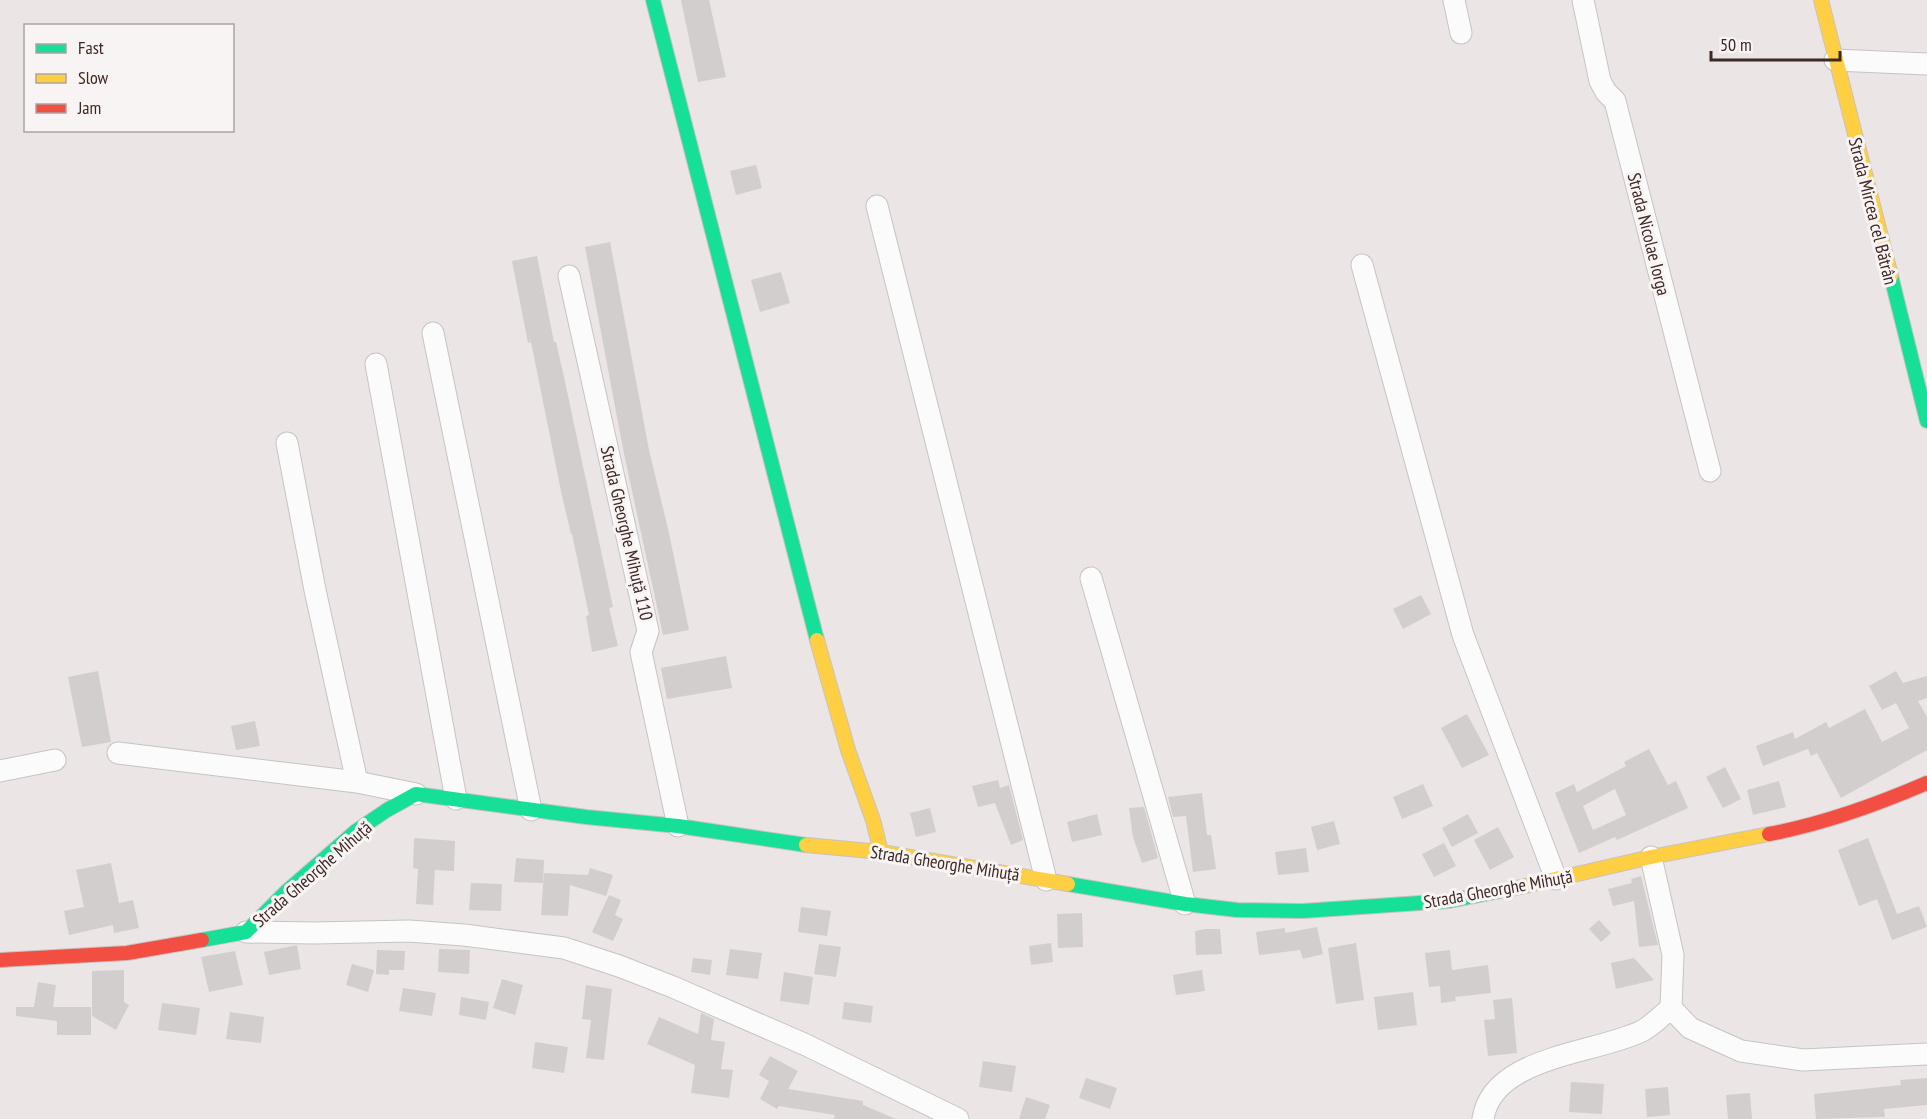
<svg xmlns="http://www.w3.org/2000/svg" width="1927" height="1119" viewBox="0 0 1927 1119" font-family="'PT Sans Narrow',sans-serif">
	<rect width="100%" height="100%" fill="#ebe5e5"/>
	<path fill="#d3cece" fill-rule="evenodd" d="M681,0h28l17,77 -28,5z
		M756,165l6,23 -26,7 -6,-24z
		M610,242l39,208 20,83 20,97 -26,5 -40,-186 -38,-202z
		M537,256l17,86h2l8,35 49,230 -4,1 9,38 -26,6 -6,-36 3,-1 -17,-81h-1l-9,-38 -31,-154 -3,1 -16,-82z
		M781,272l9,31 -30,9 -9,-32z
		M1421,595l10,19 -28,15 -10,-20z
		M726,656l6,32 -65,11 -6,-31z
		M98,671l13,71 -29,5 -14,-70z
		M1896,671l7,12 24,-7v22l-9,3 9,16v33l-86,48 -24,-45 -6,3 -3,-7 -45,17 -7,-20 37,-14 2,7 31,-17 3,6 36,-19 17,33 27,-14 -13,-25 -14,7 -13,-24z
		M1467,714l22,41 -27,13 -21,-40z
		M255,721l5,25 -24,4 -5,-24z
		M1649,749l19,36 8,-4 12,27 -71,32 -2,-3 -36,16 -24,-60 19,-9 3,8 49,-26 -2,-4zM1615,789l11,26 -33,15 -10,-24z
		M1725,767l16,32 -18,9 -17,-31z
		M998,780l2,8 9,-3 14,55 -12,5 -16,-42 -17,4 -6,-21z
		M1779,781l7,26 -33,8 -6,-25z
		M1423,784l10,22 -31,13 -9,-22z
		M1202,793l5,42h4l5,34 -23,3 -7,-56 -13,1 -5,-20z
		M1144,807l14,51 -16,5 -9,-26 -4,-29z
		M930,808l6,24 -20,5 -6,-24z
		M1097,814l5,21 -30,7 -5,-20z
		M1468,814l10,19 -26,14 -10,-19z
		M1334,821l6,23 -23,6 -6,-23z
		M1498,827l16,30 -24,13 -16,-30z
		M414,838l41,3 -1,30 -19,-1 -2,35 -17,-1 2,-35 -5,-1z
		M1868,838l29,76 22,-8 8,21 -35,13 -15,-41 -18,7 -21,-56z
		M1444,843l12,23 -22,11 -12,-23z
		M1306,848l3,24 -31,3 -3,-23z
		M516,858l28,2 -1,23 -29,-1z
		M111,863l8,40 14,-3 6,28 -25,5 -1,-8 -44,10 -5,-24 20,-4 -8,-37z
		M590,868l23,7 -7,21 -36,-11 -2,31 -27,-1 3,-42 44,2z
		M1641,876l17,69 -19,2 -5,-46 -21,5 -5,-17 24,-6 -1,-4z
		M471,883l31,1 -1,27 -32,-1z
		M609,895l12,5 -6,15 8,4 -10,22 -21,-9z
		M801,907l30,4 -4,25 -29,-4z
		M1082,913l1,34 -25,1 -1,-34z
		M1599,920l12,13 -10,9 -12,-13z
		M1317,927l6,27 -20,5 -3,-9 -41,5 -3,-23 29,-4v5z
		M1205,929h15l2,25 -26,1 -1,-24z
		M1051,943l2,19 -22,3 -2,-19z
		M1356,943l8,57 -28,4 -8,-56z
		M819,944l22,3 -5,30 -22,-3z
		M297,945l4,24 -32,6 -5,-23z
		M439,949l31,1 -1,24 -31,-2z
		M730,949l32,4 -4,26 -32,-4z
		M377,950l28,1 -1,19h-15v5l-13,-1z
		M1450,950l2,20 36,-5 3,28 -36,4 1,4 -15,2 -1,-17 -11,1 -4,-34z
		M235,951l8,34 -34,7 -8,-35z
		M693,958l19,2 -2,15 -19,-3z
		M1634,958l20,22 -38,9 -5,-26z
		M352,964l22,6 -6,22 -22,-7z
		M124,970v32l5,3 -13,25 -24,-14v-45z
		M1202,970l3,21 -29,4 -3,-20z
		M784,972l29,5 -4,28 -29,-4z
		M502,979l21,6 -8,30 -22,-7z
		M38,982l18,3 -3,22h38v28h-34v-14l-41,-5v-9h18z
		M586,985l26,4 -8,71 -18,-2 5,-38 -9,-1z
		M403,988l33,5 -4,23 -33,-5z
		M1413,992l4,33 -39,5 -4,-33z
		M461,997l28,5 -3,18 -27,-5z
		M1512,998l5,55 -29,3 -4,-36 11,-1 -2,-19z
		M844,1002l29,4 -2,17 -29,-4z
		M162,1003l38,5 -4,27 -38,-5z
		M230,1012l34,5 -3,26 -35,-4z
		M701,1013l13,6 -3,21 14,2 -4,27 12,1 -4,28 -38,-5 4,-28 -48,-21 12,-27 39,17z
		M535,1042l33,5 -4,26 -32,-5z
		M770,1056l28,15 -10,18 75,12v4l33,14h-62l1,-4 -56,-9 -2,3 -17,-10 9,-18 -10,-6z
		M983,1061l33,5 -4,26 -33,-5z
		M1086,1078l31,10 -7,21 -31,-11z
		M1927,1078v27l-43,4 1,8 -69,2 -2,-25 87,-9 -1,-5z
		M1571,1082l33,2 -2,30 -33,-2z
		M1668,1087l2,28 -23,2 -2,-28z
		M1750,1093l2,26h-24l-2,-24z
		M1026,1097l24,8 -5,14h-26z"/>
	<g fill="none" stroke-linecap="round" stroke-linejoin="round">
		<g stroke="#c8c3c3" stroke-width="23">
			<path id="street" d="M1454,0l7,33
				M1583,0l17,81 6,11 9,9 95,370
				M1835,60l92,4
				M877,206l169,674
				M1362,265l101,370 93,244
				M569,276l79,355 -7,21 37,174
				M433,333l98,477
				M376,364l80,435
				M287,443l28,147 42,192
				M1091,578l94,326
				M118,753l239,29 59,12
				M0,771l55,-11
				M246,932l68,1 95,-2 55,4 100,13 55,18 54,21 131,57 154,75
				M1671,1008l19,20 51,23 62,9 124,-6
				M1483,1119c9,-63 112,-65 159,-88 10,-5 20,-16 29,-23l2,-53 -22,-98"/>
		</g>
		<g stroke="#c8c2c1" stroke-width="16">
			<path id="fast" d="M653,0l164,640
				M1891,276l36,145
				M1068,884l117,20 52,6 66,1 146,-10 72,-14
				M202,940l44,-8 41,-41 69,-60 31,-21 29,-16 170,23 92,9 128,19"/>
		</g>
		<g stroke="#c8c2c1" stroke-width="16">
			<path id="slow" d="M1821,0l70,276
				M817,640l31,110 25,70 8,32
				M806,845l75,7 187,32
				M1521,887l130,-30 118,-23"/>
		</g>
		<g stroke="#c8c2c1" stroke-width="16">
			<path id="jam" d="M1769,834c55,-10 107,-29 158,-51
				M0,960l127,-7 75,-13"/>
		</g>
		<use href="#street" stroke="#fcfbfb" stroke-width="21"/>
		<use href="#fast" stroke="#16e098" stroke-width="14"/>
		<use href="#slow" stroke="#ffcf43" stroke-width="14"/>
		<use href="#jam" stroke="#f24e42" stroke-width="14"/>
	</g>
	<g text-anchor="middle" dominant-baseline="central" stroke-width="6" stroke-linejoin="round" paint-order="stroke">
		<g font-size="18" fill="#3d2824" stroke="#f9f4f4">
			<text transform="translate(1873 211) rotate(76)">Strada Mircea cel Bătrân</text>
			<text transform="translate(1649 234) rotate(76)">Strada Nicolae Iorga</text>
			<text transform="translate(627 533) rotate(77)">Strada Gheorghe Mihuță 110</text>
			<text transform="translate(945 863) rotate(9)">Strada Gheorghe Mihuță</text>
			<text transform="translate(312 874) rotate(-41)">Strada Gheorghe Mihuță</text>
			<text transform="translate(1498 889) rotate(-10)">Strada Gheorghe Mihuță</text>
		</g>
	</g>
	<rect x="24" y="24" width="210" height="108" fill="#f9f4f4" stroke="#aea2a1" stroke-width="1.5"/>
	<rect x="36" y="44" width="30" height="9" fill="#16e098" stroke="#aea2a1" stroke-width="1.5"/>
	<text x="78" y="54" font-size="18" fill="#3d2824">Fast</text>
	<rect x="36" y="74" width="30" height="9" fill="#ffcf43" stroke="#aea2a1" stroke-width="1.5"/>
	<text x="78" y="84" font-size="18" fill="#3d2824">Slow</text>
	<rect x="36" y="104" width="30" height="9" fill="#f24e42" stroke="#aea2a1" stroke-width="1.5"/>
	<text x="78" y="114" font-size="18" fill="#3d2824">Jam</text>
	<path d="M1711 51v9h129v-9" fill="none" stroke="#3d2824" stroke-width="3"/>
	<text x="1720" y="51" font-size="18" fill="#3d2824" stroke="#f9f4f4" stroke-width="4.5" paint-order="stroke">50 m</text>
</svg>
